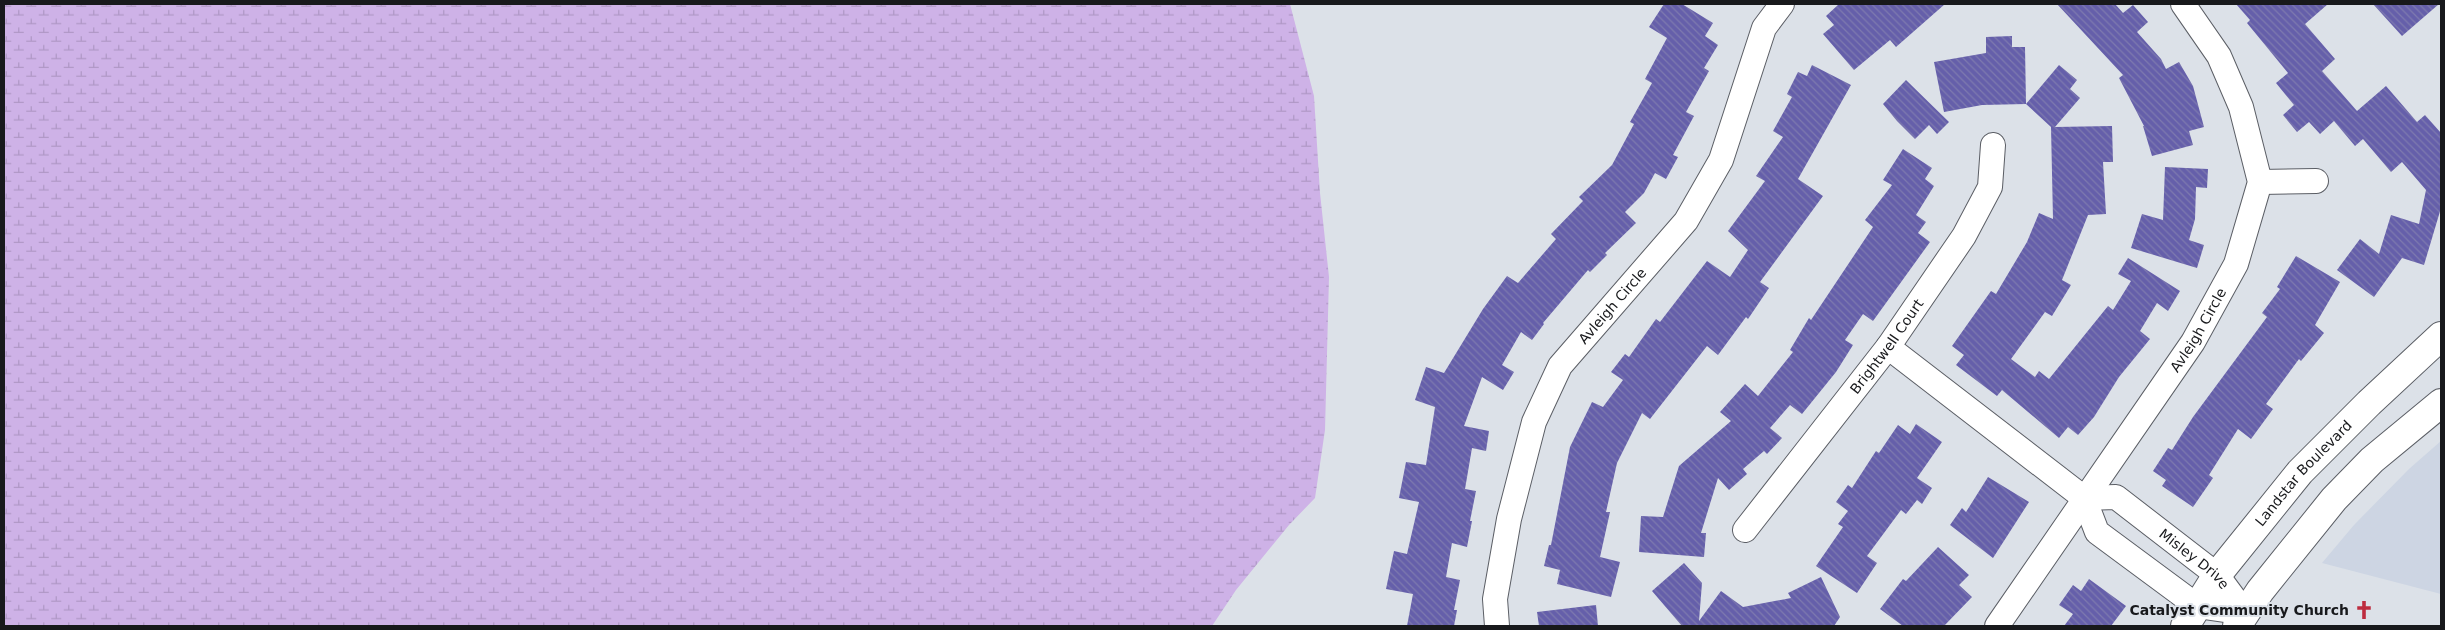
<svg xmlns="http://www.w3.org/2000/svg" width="2445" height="630" viewBox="0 0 2445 630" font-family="'DejaVu Sans',sans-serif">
	<defs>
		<pattern id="wetland-marsh" width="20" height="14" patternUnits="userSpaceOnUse" patternTransform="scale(1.25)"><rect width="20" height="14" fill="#ceb2e7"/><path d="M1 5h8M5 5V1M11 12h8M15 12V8" fill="none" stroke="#b098c6"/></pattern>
		<pattern id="building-back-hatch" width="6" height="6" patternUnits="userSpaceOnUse" patternTransform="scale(1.25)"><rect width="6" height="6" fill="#655faa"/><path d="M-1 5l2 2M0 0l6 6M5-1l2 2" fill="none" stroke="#7e7aaf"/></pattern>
	</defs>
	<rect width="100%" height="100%" fill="#dce1e8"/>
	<path fill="#cdd5e3" d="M2441,441v153l-119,-31 32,-38 55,-56z"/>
	<path fill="url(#wetland-marsh)" d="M4,4h1286l24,92 6,97 9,84 -4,153 -10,68 -26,27 -53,65 -24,36h-1208z"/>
	<path fill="url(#building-back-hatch)" d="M1664,4h18l31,19 -8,13 13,9 -14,23 5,3 -23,41 8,4 -21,39 5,2 -12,22 -11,-6 -11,20 -19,19 11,11 -31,30 2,2 -17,17 -2,-2 -45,53 1,1 -12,16 -11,-8 -19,33 12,7 -11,18 -21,-13 -18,49 25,5 -3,20 -14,-3 -7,41 11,2 -6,30h2l-5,26 -15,-4 -6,34 14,3 -6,30h3l-3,16h-47l6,-32 -27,-5 8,-38 13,3 12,-52 -20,-4 7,-36 20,3 9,-58 -20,-7 11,-33 18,6 39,-64 24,-33 11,7 38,-44 -5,-5 32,-33 -4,-4 33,-32 22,-41 -4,-2 22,-39 -7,-4 22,-41 -18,-11z
		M1839,4h106l-49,43 -6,-7 -36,30 -31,-36 11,-9 -8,-9z
		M2057,4h58l8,9 10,-8 15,17 -11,10 24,27 5,10 13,-7 14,24 11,41 -15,4 4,14 -41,11 -9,-30h1l-25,-48 4,-3z
		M2236,4h92l-23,20 30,35 -13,12 35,40 29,-25 31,36 8,-7 16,18v75l-17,57 -22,-7 -28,39 -37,-27 23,-31 19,15 12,-39 28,9 7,-34 -24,-28 -11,10 -28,-33 -8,7 -21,-25 -14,13 -11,-12 -12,10 -14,-17 11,-10 -18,-22 12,-10 -41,-50 3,-3z
		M2373,4h66l-37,32z
		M2012,36v11h13l1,57 33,-39 18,15 -7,9 10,9 -25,29 57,-1 1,36h-10l3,52 -18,1 -26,65 9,5 -19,31 -7,-4 -34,47 24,18 4,-6 10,8 59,-73 5,4 18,-29 -13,-7 10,-16 52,33 -12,20 -11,-8 -17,28 10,8 -31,38 -25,40 -16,18 -10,-8 -9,11 -57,-48 -5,6 -41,-31 8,-10 -12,-9 39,-55 5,3 31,-52 12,-29 14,6 -2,-92 -25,-23 -44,1 -38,7 -10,-50 52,-9v-16z
		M1812,65l39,20 -53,94 25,17 -63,86 9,6 -21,31 -2,-2 -28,38 -11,-9 -57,73 -8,-6 -25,50 -11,49h4l-10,45 20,5 -9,35 -54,-13 3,-14 -16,-4 5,-21h2l19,-98 22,-45 11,5 20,-27 -12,-8 14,-18 4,3 27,-38 4,3 47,-61 23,16 18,-27 -20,-19 37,-50 -9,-5 27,-39 -10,-6 19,-34 -5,-3 11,-22 9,4z
		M1906,80l43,42 -12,12 -8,-9 -14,14 -18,-18 -14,-17z
		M1903,149l29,19 -7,11 9,7 -18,29 10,7 -8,11 12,9 -57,79 -10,-7 -18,26 8,5 -17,27 -34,42 -12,-9 -20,23 12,10 -15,16 -3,-3 -21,18 4,5 -18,16 -11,-12 -17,55h5l-2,24 -65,-5 2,-36 22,1 16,-51 52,-45 -11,-9 25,-28 13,12 35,-44 -3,-2 19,-32 2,2 62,-93 -8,-7 27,-35 -9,-5z
		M2165,167l43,2 -1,19 -11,-1 -1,32 -6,21 15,5 -7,23 -66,-20 11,-34 21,6z
		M2296,256l44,26 -25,43 9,8 -23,28 -2,-2 -33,45 7,5 -22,30 -13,-10 -29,46 4,3 -20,29 -31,-21 4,-6 -13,-9 15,-23 4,2 21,-33 74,-100 -5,-4 18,-24 -3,-2z
		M1916,424l26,18 -25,36 15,10 -10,16 -5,-4 -11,14 -5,-4 -34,46 10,7 -20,30 -41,-27 27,-39 -5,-3 10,-13 -12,-9 12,-17 4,3 24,-37 3,2 19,-28 12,9z
		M1988,477l41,25 -36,56 -43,-33 12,-17 4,4z
		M1938,547l31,28 -10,10 13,12 -28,29h-41l-23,-17 23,-30 3,2z
		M1684,563l18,20 -3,38 22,-30 22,16 48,-9 -3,-5 33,-16 19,40 -6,9h-152l-30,-35z
		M2089,579l37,27 -15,20h-47l9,-12 -14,-9 14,-20 8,6z
		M1596,605l2,21h-59l-2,-14z"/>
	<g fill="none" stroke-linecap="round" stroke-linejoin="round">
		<g stroke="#5b5e65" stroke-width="26">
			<g id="street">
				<path d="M2260,182l56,-1"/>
				<path d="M1888,347l196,151 13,34 100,74 48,7"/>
				<path id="s1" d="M2084,498l32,-1 101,78 28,38"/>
				<path id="s2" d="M1745,530l143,-183 76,-111 26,-49 3,-42"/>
				<path id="s3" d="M1497,626l-2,-27 14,-80 25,-97 26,-56 126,-145 35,-61 43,-132 18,-24"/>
				<path id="s4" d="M1997,626l196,-284 43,-78 24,-82 -19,-75 -22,-51 -36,-52"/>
			</g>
		</g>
		<g stroke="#5b5e65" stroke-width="30">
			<g id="secondary">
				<path id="s5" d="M2185,626l32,-51 83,-103 69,-69 72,-67"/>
				<path d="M2237,626l23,-35 74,-92 38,-39 69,-57"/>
			</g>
		</g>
		<use href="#street" stroke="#fff" stroke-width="24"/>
		<use href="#secondary" stroke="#fff" stroke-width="28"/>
	</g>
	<defs>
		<g id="church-bare" transform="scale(1.5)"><path d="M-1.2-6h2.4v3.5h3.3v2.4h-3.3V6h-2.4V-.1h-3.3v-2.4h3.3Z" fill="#bd2c3f" stroke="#dce1e8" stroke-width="2.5" paint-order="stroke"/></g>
	</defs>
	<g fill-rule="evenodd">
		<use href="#church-bare" x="2364" y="610"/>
	</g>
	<g text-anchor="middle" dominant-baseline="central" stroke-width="4" stroke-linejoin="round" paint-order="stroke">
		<g font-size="14" fill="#18191c" stroke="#dce1e8">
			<text stroke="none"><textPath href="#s3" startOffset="350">Avleigh Circle</textPath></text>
			<text stroke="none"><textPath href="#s4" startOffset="358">Avleigh Circle</textPath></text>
			<text stroke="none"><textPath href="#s2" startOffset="232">Brightwell Court</textPath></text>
			<text stroke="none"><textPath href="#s5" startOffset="194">Landstar Boulevard</textPath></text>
			<text stroke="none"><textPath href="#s1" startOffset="132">Misley Drive</textPath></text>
		</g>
		<g font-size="14" font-weight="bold" fill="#18191c" stroke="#dce1e8" text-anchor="end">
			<text x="2349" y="610">Catalyst Community Church</text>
		</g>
	</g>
	<rect width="2445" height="630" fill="none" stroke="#18191c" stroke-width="10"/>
</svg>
